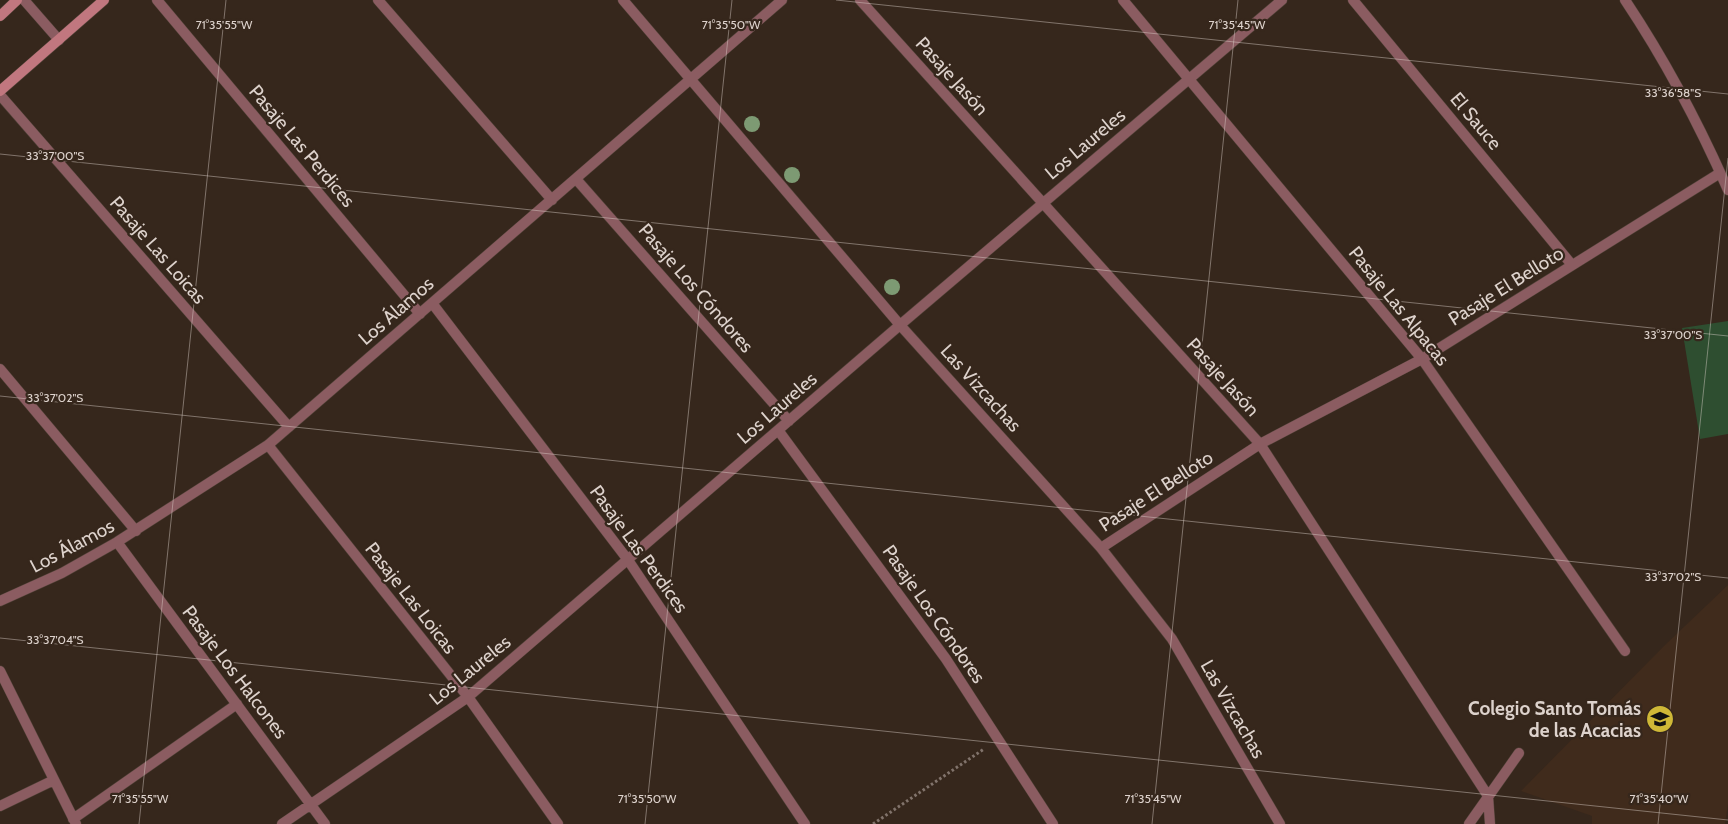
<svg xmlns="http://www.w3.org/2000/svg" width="1728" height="824" viewBox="0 0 1728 824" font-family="Cabin,sans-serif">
	<rect width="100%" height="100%" fill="#36271c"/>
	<path fill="#402b1c" d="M1728,585v219l-3,20h-133v-8l-71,-25 143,-145z"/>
	<path fill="#2e4e30" d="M1728,321v113l-28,5 -18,-111z"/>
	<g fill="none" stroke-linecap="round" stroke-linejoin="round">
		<g stroke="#514238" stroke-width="11">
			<path id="minor" d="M24,0l35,40
				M157,0l263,314
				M378,0l174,200
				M623,0l277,325 201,223 71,91 108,185
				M860,0l400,444 228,352 2,28
				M1123,0l299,359 203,292
				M1353,0l219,265
				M1625,0c40,60 74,124 103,190
				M0,95l289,332
				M576,179l213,242
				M432,303l196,257 177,264
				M0,369l136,162
				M778,430l168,229 107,165
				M268,445l200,252 90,127
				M117,542l208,282
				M1101,548l159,-104 162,-85 298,-186
				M0,601l62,-28 55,-31 151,-97 514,-445
				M0,671l76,153
				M0,806l54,-26
				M73,819l164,-115
				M282,824l186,-127 432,-372 382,-325
				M1469,824l50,-71"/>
		</g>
		<g stroke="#514238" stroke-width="11">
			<path id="secondary" d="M0,16l17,-16
				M0,91l104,-91"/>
		</g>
		<path stroke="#81736b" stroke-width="3" stroke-dasharray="2.5 2.5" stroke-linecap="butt" d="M873,824l111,-75"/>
		<use href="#minor" stroke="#8b5c61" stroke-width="10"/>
		<use href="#secondary" stroke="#c1777f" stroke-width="10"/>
	</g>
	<g fill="#7d9a73">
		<circle cx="752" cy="124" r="8"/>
		<circle cx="792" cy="175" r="8"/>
		<circle cx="892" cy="287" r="8"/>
	</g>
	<path fill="none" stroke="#ddd2cc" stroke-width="1" stroke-opacity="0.45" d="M836,0l892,94M0,154l1728,182M0,396l1728,182M0,638l1728,182M139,824l87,-824M645,824l87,-824M1152,824l86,-824M1658,824l70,-666"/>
	<defs>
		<g id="school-disc" transform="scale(1.4375)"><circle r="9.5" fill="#cfb837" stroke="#36271c"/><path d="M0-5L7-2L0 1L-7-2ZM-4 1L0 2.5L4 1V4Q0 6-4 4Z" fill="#111"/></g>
	</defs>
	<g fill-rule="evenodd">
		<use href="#school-disc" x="1660" y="719"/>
	</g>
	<g text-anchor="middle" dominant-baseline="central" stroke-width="4.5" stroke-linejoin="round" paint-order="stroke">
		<g font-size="19" fill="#ddd2cc" stroke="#36271c">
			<text transform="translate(952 76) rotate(48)">Pasaje Jasón</text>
			<text transform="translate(1476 121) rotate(50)">El Sauce</text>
			<text transform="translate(1085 144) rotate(-40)">Los Laureles</text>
			<text transform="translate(302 146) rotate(50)">Pasaje Las Perdices</text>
			<text transform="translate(158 250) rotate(49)">Pasaje Las Loicas</text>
			<text transform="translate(1506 286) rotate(-32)">Pasaje El Belloto</text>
			<text transform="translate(696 288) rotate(49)">Pasaje Los Cóndores</text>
			<text transform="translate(1399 306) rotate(51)">Pasaje Las Alpacas</text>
			<text transform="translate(396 311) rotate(-41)">Los Álamos</text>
			<text transform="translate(1223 377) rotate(48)">Pasaje Jasón</text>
			<text transform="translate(981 388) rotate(48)">Las Vizcachas</text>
			<text transform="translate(777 408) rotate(-41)">Los Laureles</text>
			<text transform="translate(1156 491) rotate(-33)">Pasaje El Belloto</text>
			<text transform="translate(72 546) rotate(-28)">Los Álamos</text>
			<text transform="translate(639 549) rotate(54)">Pasaje Las Perdices</text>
			<text transform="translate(411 598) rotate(52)">Pasaje Las Loicas</text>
			<text transform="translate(934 614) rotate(55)">Pasaje Los Cóndores</text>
			<text transform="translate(470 670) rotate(-39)">Los Laureles</text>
			<text transform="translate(235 672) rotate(53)">Pasaje Los Halcones</text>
			<text transform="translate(1233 709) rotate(60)">Las Vizcachas</text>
		</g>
		<g font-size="19" font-weight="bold" fill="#ddd2cc" stroke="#36271c" text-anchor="end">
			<text x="1641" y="708">Colegio Santo Tomás<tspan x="1641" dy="22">de las Acacias</tspan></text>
		</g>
	</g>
	<g font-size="12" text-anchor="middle" fill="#ddd2cc" stroke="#36271c" stroke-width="4.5" stroke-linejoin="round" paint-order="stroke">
		<text x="224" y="29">71°35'55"W</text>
		<text x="731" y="29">71°35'50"W</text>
		<text x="1237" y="29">71°35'45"W</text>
		<text x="1673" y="97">33°36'58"S</text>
		<text x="55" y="160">33°37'00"S</text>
		<text x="1673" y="339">33°37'00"S</text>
		<text x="55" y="402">33°37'02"S</text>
		<text x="1673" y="581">33°37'02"S</text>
		<text x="55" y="644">33°37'04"S</text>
		<text x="140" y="803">71°35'55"W</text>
		<text x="647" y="803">71°35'50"W</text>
		<text x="1153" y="803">71°35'45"W</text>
		<text x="1659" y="803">71°35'40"W</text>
	</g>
</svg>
